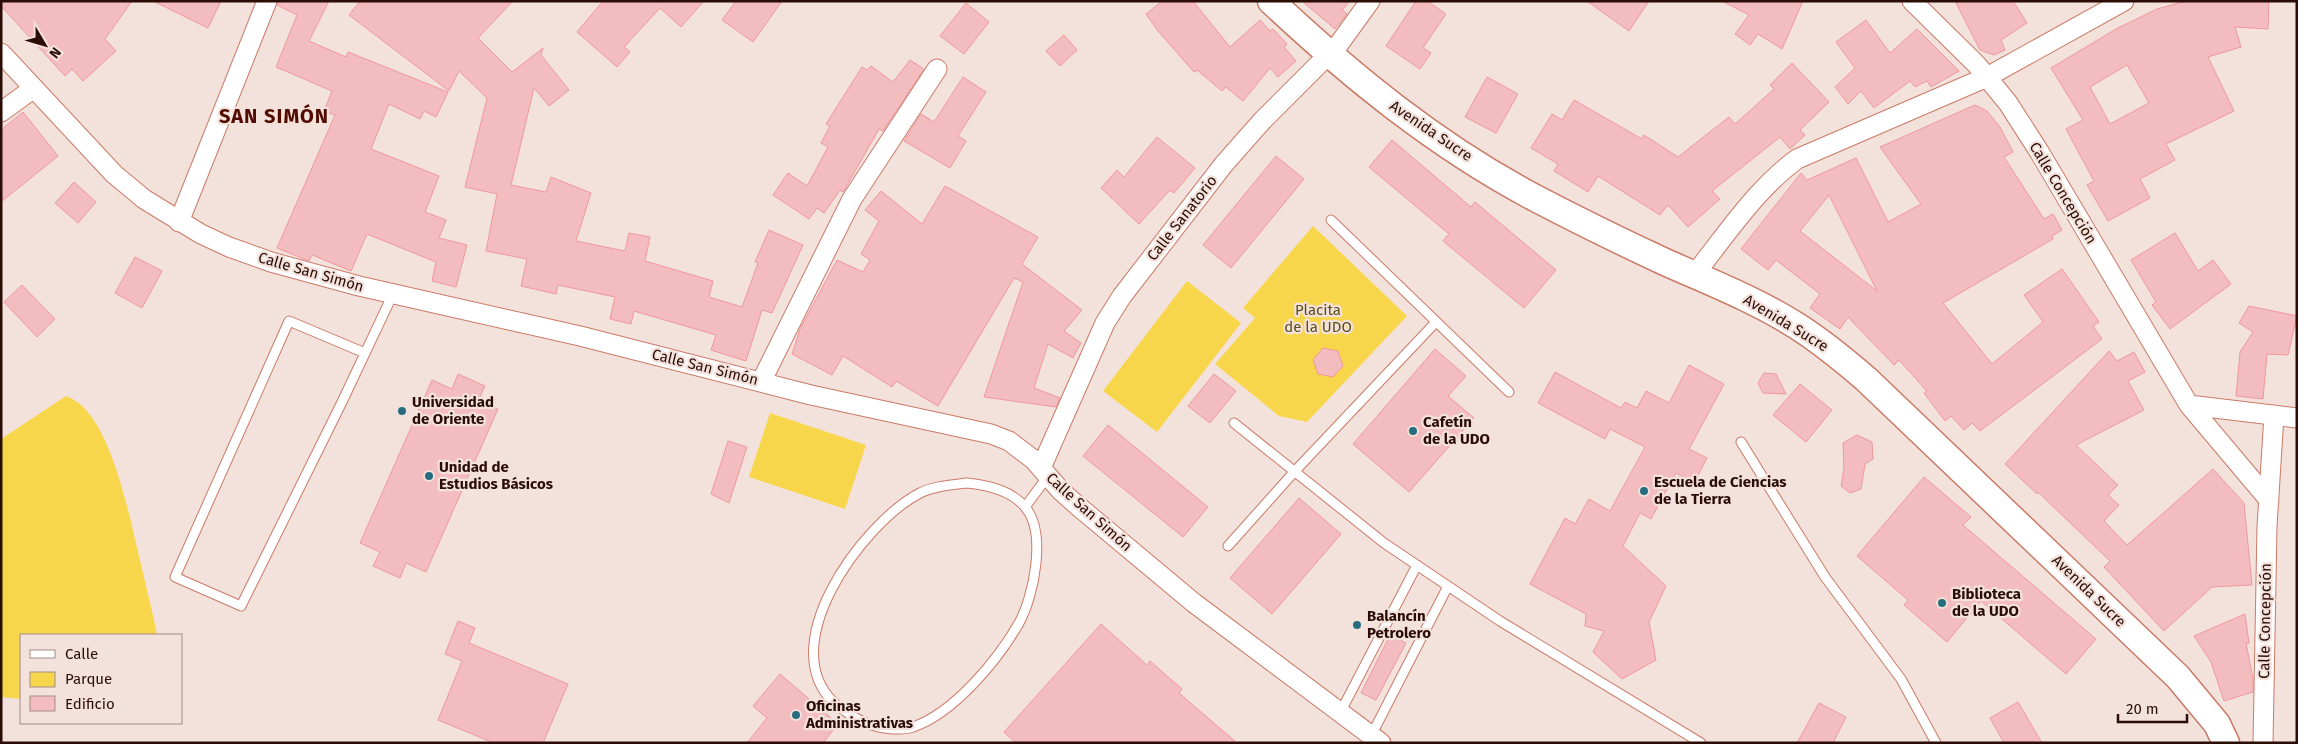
<svg xmlns="http://www.w3.org/2000/svg" width="2298" height="744" viewBox="0 0 2298 744" font-family="'Fira Sans',sans-serif">
	<rect width="100%" height="100%" fill="#f3e1dc"/>
	<path fill="#f8d64b" d="M1313,226l94,90 -100,106 -28,-6 -64,-52 40,-46 -12,-10z
		M1187,281l54,42 -84,109 -54,-41z
		M66,396c44,14 63,120 73,160 6,27 13,53 18,79h-136v64l-20,-2v-258z
		M770,413l96,32 -21,64 -96,-32z"/>
	<path fill="#f3bcbf" stroke="#ef989e" fill-rule="evenodd" d="M1,1h131l-27,38 11,12 -33,30 -11,-12 -7,7 -64,-70z
		M153,1h68l-13,27z
		M278,1h51l-20,40 37,16 2,-5 100,40 -12,25 -12,-6 -4,8 -31,-15 -18,45 68,27 -14,36 21,8 -7,18 28,7 -11,42 -24,-6 4,-19 -69,-28 -16,37 -39,-16 -3,6 -32,-13 58,-133 -11,-4 8,-20 -56,-24 21,-52 -20,-10z
		M360,1h153l-35,37 34,34 31,-24 -2,7 28,35 -20,16 -15,-18 -23,97 35,7 5,-15 40,16 -15,48 49,10 4,-18 21,4 -5,24 68,20 -4,16 33,10 16,-44 -3,-1 14,-32 34,15 -31,68 -10,-3 -16,51 -35,-11 5,-15 -82,-24 -3,13 -21,-5 5,-22 -57,-12 -2,9 -35,-8 6,-27 -41,-8 11,-57 -32,-7 22,-89 -28,-27 -10,20 -100,-76z
		M603,1h101l-23,26 -21,-19 -36,39 6,5 -13,15 -40,-35z
		M736,1h46l-29,41 -31,-22z
		M1162,1h31l37,46 30,-27 10,11 3,-2 14,15 -3,3 12,14 -18,16 -8,-9 -27,33 -17,-14 -4,4 -25,-21 -3,2 -36,-41 -12,-17z
		M1302,1h48l-8,9 5,4 -12,15z
		M1416,1h11l19,13 -23,34 8,5 -11,16 -34,-23z
		M1587,1h62l-20,30z
		M1722,1h81l-21,48 -24,-15 -8,11 -15,-11 14,-19z
		M1955,1h58l14,22 -26,17 4,10 -11,5 -14,-5z
		M2186,1h83l-1,28 -33,-2 6,20 -33,10 26,54 -68,33 9,16 -35,19 10,19 -42,23 -21,-36 7,-4 -28,-52 17,-9 -32,-52 65,-39 41,-20zM2127,65l22,38 -39,21 -20,-37z
		M966,3l23,19 -25,32 -24,-18z
		M1866,20l24,33 27,-24 42,42 -28,16 -4,-6 -12,6 -5,-6 -36,27 -13,-17 -13,13 -13,-17 20,-19 -19,-26z
		M1064,35l13,15 -17,16 -14,-15z
		M910,60l14,9 -41,62 -4,-2 -36,63 -3,-2 -16,23 -7,-5 -8,11 -36,-24 15,-22 19,13 21,-39 -7,-4 9,-17 -4,-2 36,-57 5,3 4,-4 22,16z
		M1792,63l37,39 -29,28 5,5 -15,14 -10,-12 -68,54 8,8 -32,28 -20,-22 -8,10 -62,-39 -10,16 -34,-21 4,-7 -27,-16 21,-34 10,6 12,-20 68,39 2,-4 34,22 51,-40 6,7 39,-35 -4,-4z
		M963,77l23,15 -28,44 8,5 -16,27 -46,-27 17,-27 13,8z
		M1487,77l31,17 -22,39 -31,-16z
		M1975,105l12,6 13,16 13,25 -9,5 40,62 9,-5 9,16 -10,6 1,3 -110,64 49,61 51,-42 -19,-27 38,-26 37,53 -6,4 9,13 -122,92 -8,-8 -8,7 -13,-14 -6,5 -21,-28 3,-2 -28,-31 -5,5 -46,-48 -8,12 -30,-21 10,-14 -44,-34 -8,10 -27,-21 60,-76 6,7 49,-22 32,64 33,-18 -41,-57zM1829,195l48,96 -77,-60z
		M23,112l35,44 -57,46v-72z
		M1157,137l38,31 -21,25 -4,-3 -31,34 -38,-36 16,-18 7,7z
		M1392,140l79,67 4,-5 81,68 -32,38 -81,-67 6,-7 -80,-67z
		M1276,156l28,23 -73,89 -28,-23z
		M74,182l22,20 -18,21 -23,-20z
		M945,186l93,51 -16,27 60,46 -18,21 17,12 -8,15 -25,-14 -14,44 26,10 -4,9 -72,-10 39,-115 -9,-4 -76,128 -42,-25 -4,6 -49,-31 -11,19 -40,-21 8,-25 37,-69 26,12 7,-12 -9,-6 18,-33 -14,-11 16,-19 41,33z
		M2175,233l23,38 15,-11 18,24 -61,45 -18,-24 4,-3 -25,-42z
		M135,257l27,14 -20,37 -27,-15z
		M22,285l33,34 -18,18 -33,-35z
		M2249,306l48,10 -9,39 -21,-1 -4,45 -27,-3 4,-44 13,-20 -14,-9z
		M1323,348l15,3 5,15 -10,11 -15,-3 -5,-14z
		M1435,349l31,27 -18,20 26,22 -65,74 -56,-48z
		M2109,351l8,10 17,-9 11,20 -17,9 16,29 -68,35 42,40 -10,10 11,10 -15,16 23,24 86,-76 31,34 8,82 -40,2 -48,44 -60,-64 6,-6 -72,-69 -1,2 -32,-30z
		M1689,365l35,19 -35,65 18,9 -13,25 -18,-10 -25,46 -11,-6 -17,33 43,40 -17,36 7,38 -34,19 -29,-27 11,-21 -19,-5 1,-12 -56,-30 35,-66 10,6 14,-25 21,12 35,-64 -35,-18 -5,10 -67,-36 17,-31 66,36 4,-6 12,6 9,-17 23,12z
		M1764,373l12,1 10,20 -23,-1 -5,-10z
		M458,374l27,12 -7,15 20,8 -72,163 -20,-9 -6,15 -27,-12 7,-14 -20,-9 72,-163 20,9z
		M1214,374l22,17 -26,32 -22,-17z
		M1800,384l32,26 -26,32 -33,-27z
		M1108,425l100,82 -25,30 -100,-81z
		M1857,435l15,7 1,17 -8,5 -4,25 -11,4 -9,-7 3,-18 -1,-25z
		M728,441l19,6 -18,56 -18,-9z
		M1924,477l47,40 -8,8 133,114 -30,35 -85,-73 -34,41 -43,-37 4,-5 -51,-44z
		M1299,498l42,36 -69,80 -42,-36z
		M2245,614l4,29h-3l7,36v13l-29,9 -13,-39 -17,-26z
		M458,621l17,7 -6,15 99,41 -25,59h-49l-56,-23 24,-59 -17,-7z
		M1101,624l46,41 3,-4 32,28 -3,4 58,50h-221l-12,-11z
		M1390,635l16,8 -30,57 -15,-7z
		M780,674l58,50 -15,19h-76l20,-25 -14,-12z
		M2018,702l24,41h-38l-14,-25z
		M1819,703l27,14 -13,26h-36z"/>
	<g fill="none" stroke-linecap="round" stroke-linejoin="round">
		<g stroke="#ca7a66" stroke-width="11">
			<path id="lane" d="M1331,220l178,172
				M365,353l-76,-32 -114,256 66,29 101,-204 51,-108
				M1234,423l150,120 116,78 201,122
				M1741,442l84,135 76,102 35,64
				M967,483c20,2 45,8 58,24 22,25 9,89 -6,116 -21,37 -65,90 -106,104 -10,4 -23,2 -34,0 -15,-3 -28,-11 -40,-20 -71,-56 23,-184 81,-214 14,-7 31,-8 47,-10z
				M1025,507l23,-31
				M1228,546l67,-75 141,-149
				M1340,713l77,-148
				M1371,736l77,-150"/>
		</g>
		<g stroke="#ca7a66" stroke-width="21">
			<path id="street" d="M1912,1l64,63 32,39 32,50 149,252 80,95
				M1,53l113,121 30,25 57,35 28,13 42,15 88,24 221,50 231,59 180,39 18,7 25,19 27,31 18,16 115,96 187,140
				M1,112l33,-24
				M179,222l88,-221
				M1694,275c32,-40 62,-86 103,-116l190,-82 137,-76
				M761,382l91,-183 85,-130
				M2189,405l108,13
				M1041,468l64,-145 17,-27 102,-132 38,-43 77,-77 31,-43
				M2263,743l4,-216 7,-112"/>
		</g>
		<g stroke="#ca7a66" stroke-width="29">
			<path id="secondary" d="M1271,1c81,76 167,146 266,198 42,22 85,43 128,63 45,20 91,38 132,64 25,16 47,34 69,53l312,298 39,47 9,19"/>
		</g>
		<use href="#lane" stroke="#fff" stroke-width="9"/>
		<use href="#street" stroke="#fff" stroke-width="19"/>
		<use href="#secondary" stroke="#fff" stroke-width="26"/>
	</g>
	<g fill="#286d7d" stroke="#f3e1dc" stroke-width="2">
		<circle cx="402" cy="411" r="5"/>
		<circle cx="1413" cy="431" r="5"/>
		<circle cx="429" cy="476" r="5"/>
		<circle cx="1644" cy="491" r="5"/>
		<circle cx="1942" cy="603" r="5"/>
		<circle cx="1357" cy="625" r="5"/>
		<circle cx="796" cy="715" r="5"/>
	</g>
	<g text-anchor="middle" dominant-baseline="central" stroke-width="4.5" stroke-linejoin="round" paint-order="stroke">
		<g font-size="15" fill="#2b0d06" stroke="#f3e1dc">
			<text transform="translate(1431 131) rotate(34)">Avenida Sucre</text>
			<text transform="translate(2063 193) rotate(59)">Calle Concepción</text>
			<text transform="translate(1182 218) rotate(-52)">Calle Sanatorio</text>
			<text transform="translate(311 272) rotate(16)">Calle San Simón</text>
			<text transform="translate(1786 323) rotate(31)">Avenida Sucre</text>
			<text transform="translate(705 367) rotate(14)">Calle San Simón</text>
			<text transform="translate(1089 512) rotate(42)">Calle San Simón</text>
			<text transform="translate(2089 591) rotate(44)">Avenida Sucre</text>
			<text transform="translate(2265 621) rotate(-89)">Calle Concepción</text>
		</g>
		<g font-size="15" fill="#5c4e17" stroke="#f3e1dc">
			<text x="1318" y="310">Placita<tspan x="1318" dy="17">de la UDO</tspan></text>
		</g>
		<g font-size="15" font-weight="bold" fill="#2b0d06" stroke="#f3e1dc" text-anchor="start">
			<text x="412" y="402">Universidad<tspan x="412" dy="17">de Oriente</tspan></text>
			<text x="1423" y="422">Cafetín<tspan x="1423" dy="17">de la UDO</tspan></text>
			<text x="439" y="467">Unidad de<tspan x="439" dy="17">Estudios Básicos</tspan></text>
			<text x="1654" y="482">Escuela de Ciencias<tspan x="1654" dy="17">de la Tierra</tspan></text>
			<text x="1952" y="594">Biblioteca<tspan x="1952" dy="17">de la UDO</tspan></text>
			<text x="1367" y="616">Balancín<tspan x="1367" dy="17">Petrolero</tspan></text>
			<text x="806" y="706">Oficinas<tspan x="806" dy="17">Administrativas</tspan></text>
		</g>
		<g font-size="20" font-weight="bold" letter-spacing="1" fill="#510b00" stroke="#f3e1dc">
			<text x="274" y="116">SAN SIMÓN</text>
		</g>
	</g>
	<rect width="2298" height="744" fill="none" stroke="#2b0d06" stroke-width="5"/>
	<rect x="20" y="634" width="162" height="90" fill="#f3e1dc" stroke="#a38c86"/>
	<rect x="30" y="650" width="25" height="8" fill="#ffffff" stroke="#a38c86"/>
	<text x="65" y="659" font-size="15" fill="#2b0d06">Calle</text>
	<rect x="30" y="672" width="25" height="15" fill="#f8d64b" stroke="#a38c86"/>
	<text x="65" y="684" font-size="15" fill="#2b0d06">Parque</text>
	<rect x="30" y="696" width="25" height="15" fill="#f3bcbf" stroke="#a38c86"/>
	<text x="65" y="709" font-size="15" fill="#2b0d06">Edificio</text>
	<g transform="translate(45 45) rotate(128)" stroke="#f3e1dc" stroke-width="4" paint-order="stroke">
	<path d="M0-4L9 19L0 12L-9 19Z" fill="#2b0d06"/>
	<text y="-8" font-size="14" font-weight="bold" text-anchor="middle" fill="#2b0d06">N</text>
	</g>
	<path d="M2118 714v8h69v-8" fill="none" stroke="#2b0d06" stroke-width="2.5"/>
	<text x="2126" y="714" font-size="15" fill="#2b0d06" stroke="#f3e1dc" stroke-width="4" paint-order="stroke">20 m</text>
</svg>
